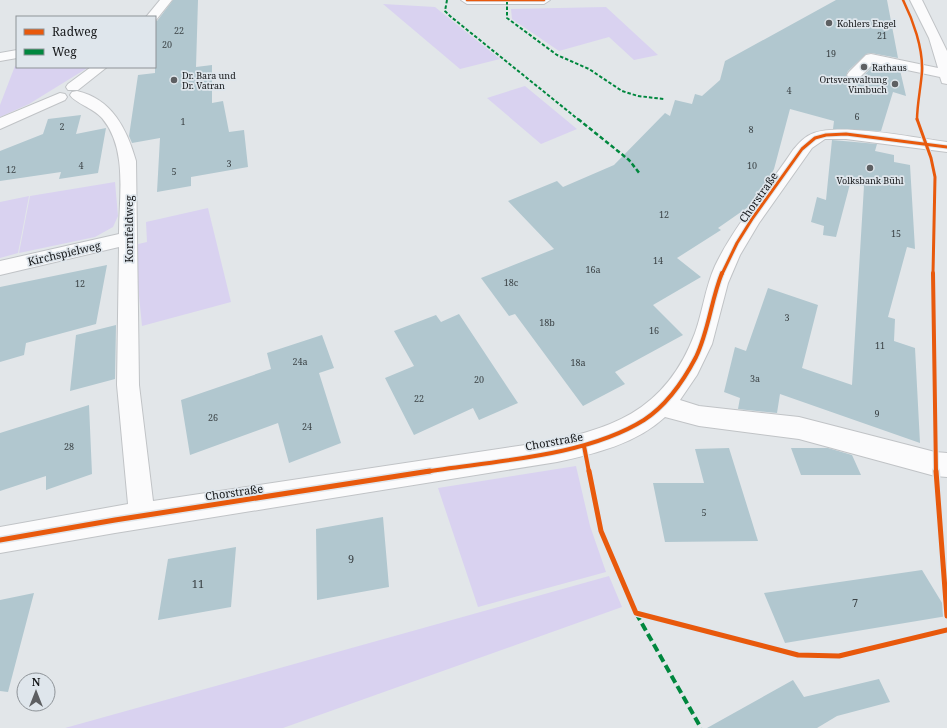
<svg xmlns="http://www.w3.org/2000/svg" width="947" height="728" viewBox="0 0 947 728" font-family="'Noto Serif',serif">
	<rect width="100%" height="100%" fill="#e2e6e9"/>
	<path fill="#d9d2f0" d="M383,4l52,3 65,52 -40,10z
		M606,7l52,48 -24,5 -25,-23 -50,14 -47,-32 -1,-10z
		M17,65v2h72l-60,37 -29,13v-12l15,-39z
		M525,86l52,43 -36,15 -54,-46z
		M115,182l3,34 -5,11 -18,10 -76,16 11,-57z
		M29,196l-11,57 -18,5v-56z
		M208,208l23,94 -89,24 -8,-81 13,-3 -1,-20z
		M576,466l14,60 16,46 -128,35 -40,-119z
		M609,576l13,31 -339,121h-218z"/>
	<path fill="#b1c7cf" d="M173,0h25l-2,67 16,-2v38l11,-2 6,31 15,-2 4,37 -57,10v9l-34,6 3,-54 -28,5 -3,-7 9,-61 17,-2v-52h2z
		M836,0h51l11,58 -27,-5 -5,1 -18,17 -2,5 3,4h10l15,-15 26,5 6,26 -13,-4 -12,39 -48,-2 1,-8 -44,-12 -16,60 -9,17 -14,19 -33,23 3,2 -44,28 24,19 -48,28 30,30 -68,37 10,12 -42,22 -68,-92 -6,2 -28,-38 73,-29 -46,-48 49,-20 6,6 51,-22 51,-52 5,3 5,-16 17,4 3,-10 7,2 18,-16 5,-19z
		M81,115l-5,19 30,-6 -8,45 -39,6 2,-7 -61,9v-30l43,-17 5,-15z
		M832,140l45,4 -2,7 19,4v7l16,3 5,84 -8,-2 -19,70 7,2 -1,22 21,7 5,95 -140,-49 -3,19 -39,-4 2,-11 -16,-6 11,-45 11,4 22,-63 50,17 -16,63 50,17 12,-199 -14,-2 -14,53 -13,-2 1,-9 -13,-4 6,-25 9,3z
		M107,265l-11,59 -70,19 -2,12 -24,7v-75z
		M459,314l59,89 -39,17 -6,-12 -59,27 -29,-57 29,-12 -20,-35 42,-16 5,7z
		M116,325l-1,54 -45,12 6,-56z
		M322,335l12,33 -15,5 22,70 -52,20 -11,-40 -88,32 -9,-55 90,-31 -4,-16z
		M89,405l3,69 -46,16v-14l-46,15v-58z
		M729,448l29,93 -93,1 -12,-59h51l-9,-34z
		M791,448h37l24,7 9,20h-60z
		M383,517l6,70 -72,13 -1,-71z
		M236,547l-5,60 -73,13 10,-61z
		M922,570l25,41v5l-162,27 -21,-50z
		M34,593l-26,99 -8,-1v-91z
		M879,679l11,23 -53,14 -20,12h-110l86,-48 11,17z"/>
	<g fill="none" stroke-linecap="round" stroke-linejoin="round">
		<g stroke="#c0c3c6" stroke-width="2">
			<path id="minor" d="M160,0h12l-16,20 -1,-3h-9z
				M461,0h89l-6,4h-77z
				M910,0h12l25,51v33l-5,-1 -2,-6 -66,-14 -15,15h-10l-2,-3 2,-3 17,-17 5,-1 67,14 -9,-30z
				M17,50v8l-17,3v-8z
				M91,67h16l-29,23h-10l-2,-3 2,-3z
				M77,91c35,8 50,38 59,70l3,224 14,116 379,-57c77,-13 133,-31 163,-111 8,-22 10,-45 20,-67 20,-42 52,-77 78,-116 6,-7 12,-14 21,-17 28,-10 101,5 133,9v10l-101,-13h-21l-13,9 -53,75 -19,32 -12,28 -16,61 -15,31 -17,25 19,6 100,11 136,35 12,1v24l-12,-1 -136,-37 -100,-13 -34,-9c-29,27 -71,37 -108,45l-442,71 -115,20v-26l128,-23 -11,-119 2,-138 -119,28v-14l119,-27c0,-38 9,-85 -17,-116 -9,-10 -27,-15 -32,-23l2,-3z
				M60,93l5,1 2,3 -2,3 -65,29v-11z"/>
		</g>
		<use href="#minor" fill="#fbfbfc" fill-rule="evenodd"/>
		<path stroke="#00873e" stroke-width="2" stroke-dasharray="3.5 2" stroke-linecap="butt" d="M447,0l-2,11 5,5 129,104
			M507,1v17l50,37 32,14 33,22 16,5 26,3"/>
		<path stroke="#00873e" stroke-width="2.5" stroke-dasharray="4.5 2.5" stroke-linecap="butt" d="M578,119l51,41 11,14"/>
		<path stroke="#00873e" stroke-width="4" stroke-dasharray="8 4" stroke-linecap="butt" d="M636,613l65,115"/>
		<g stroke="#dfe6ec" stroke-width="4">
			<path id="cycleway-far3" d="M467,0h77
				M903,0c10,20 20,48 19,71 -1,16 -5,33 -5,49"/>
		</g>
		<g stroke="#dfe6ec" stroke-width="5">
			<path id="cycleway-far2" d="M917,119l14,39 4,19 -2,97
				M722,274l15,-31 15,-24 50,-70 13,-11 11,-3 20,-1 101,13"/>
		</g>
		<g stroke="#dfe6ec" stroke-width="6">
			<path id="cycleway-far1" d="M933,273l3,199
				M584,446l5,26
				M424,472c68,-11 161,-15 220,-52 23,-15 40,-40 52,-63 13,-27 15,-57 26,-84"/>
		</g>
		<g stroke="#dfe6ec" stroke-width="8">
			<path id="cycleway" d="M589,471l12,60 35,82 162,42 41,1 108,-26
				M936,471l11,145
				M0,540l115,-20 315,-49"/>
		</g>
		<use href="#cycleway-far3" stroke="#e8590c" stroke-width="2.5"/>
		<use href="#cycleway-far2" stroke="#e8590c" stroke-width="3"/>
		<use href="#cycleway-far1" stroke="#e8590c" stroke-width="4"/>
		<use href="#cycleway" stroke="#e8590c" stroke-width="5"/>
	</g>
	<g fill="#5d5f62" stroke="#dfe6ec" stroke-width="1.5">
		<circle cx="829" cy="23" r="4"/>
		<circle cx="864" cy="67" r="4"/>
		<circle cx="174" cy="80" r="4"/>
		<circle cx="895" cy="84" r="4"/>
		<circle cx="870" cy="168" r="4"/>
	</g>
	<g text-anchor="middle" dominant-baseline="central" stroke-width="3.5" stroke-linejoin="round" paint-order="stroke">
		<g font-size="9" fill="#151719" stroke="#dfe6ec" text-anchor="start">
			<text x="837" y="23">Kohlers Engel</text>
			<text x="872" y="67">Rathaus</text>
			<text x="182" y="75">Dr. Bara und<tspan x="182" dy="10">Dr. Vatran</tspan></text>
			<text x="887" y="79" text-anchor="end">Ortsverwaltung<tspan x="887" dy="10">Vimbuch</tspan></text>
			<text x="870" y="180" text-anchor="middle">Volksbank Bühl</text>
		</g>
		<g font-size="9" fill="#3c4346">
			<text x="179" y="30">22</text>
			<text x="882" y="35">21</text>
			<text x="167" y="44">20</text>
			<text x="831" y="53">19</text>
			<text x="789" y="90">4</text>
			<text x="857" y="116">6</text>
			<text x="183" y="121">1</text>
			<text x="62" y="126">2</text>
			<text x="751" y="129">8</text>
			<text x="229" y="163">3</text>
			<text x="81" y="165">4</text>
			<text x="752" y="165">10</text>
			<text x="11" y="169">12</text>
			<text x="174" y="171">5</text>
			<text x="664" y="214">12</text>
			<text x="896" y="233">15</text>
			<text x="658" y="260">14</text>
			<text x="593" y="269">16a</text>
			<text x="511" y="282">18c</text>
			<text x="80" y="283">12</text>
			<text x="787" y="317">3</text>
			<text x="547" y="322">18b</text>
			<text x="654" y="330">16</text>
			<text x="880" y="345">11</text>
			<text x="300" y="361">24a</text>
			<text x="578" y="362">18a</text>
			<text x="755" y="378">3a</text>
			<text x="479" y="379">20</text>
			<text x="419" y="398">22</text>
			<text x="877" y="413">9</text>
			<text x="213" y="417">26</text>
			<text x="307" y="426">24</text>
			<text x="69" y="446">28</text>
			<text x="704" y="512">5</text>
		</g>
		<g font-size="11" fill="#151719" stroke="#dfe6ec">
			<text transform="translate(758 197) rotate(-55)">Chorstraße</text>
			<text transform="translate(128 229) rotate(-90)">Kornfeldweg</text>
			<text transform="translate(64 253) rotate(-13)">Kirchspielweg</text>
			<text transform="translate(554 441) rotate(-10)">Chorstraße</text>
			<text transform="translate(234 492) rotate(-8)">Chorstraße</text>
		</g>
		<g font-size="11" fill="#3c4346">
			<text x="351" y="558">9</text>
			<text x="198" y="583">11</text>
			<text x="855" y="602">7</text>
		</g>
	</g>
	<rect x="16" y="16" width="140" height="52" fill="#dfe6ec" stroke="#8e9398"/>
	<rect x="24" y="29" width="20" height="6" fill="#e8590c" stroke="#8e9398"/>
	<text x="52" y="36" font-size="12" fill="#151719">Radweg</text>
	<rect x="24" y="49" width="20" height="6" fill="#00873e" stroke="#8e9398"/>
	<text x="52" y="56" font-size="12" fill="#151719">Weg</text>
	<g transform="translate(36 692)"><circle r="19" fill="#dfe6ec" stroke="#8e9398"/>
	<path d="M0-3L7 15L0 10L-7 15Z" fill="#5d5f62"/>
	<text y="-6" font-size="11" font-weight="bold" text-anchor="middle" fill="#151719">N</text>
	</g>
</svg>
